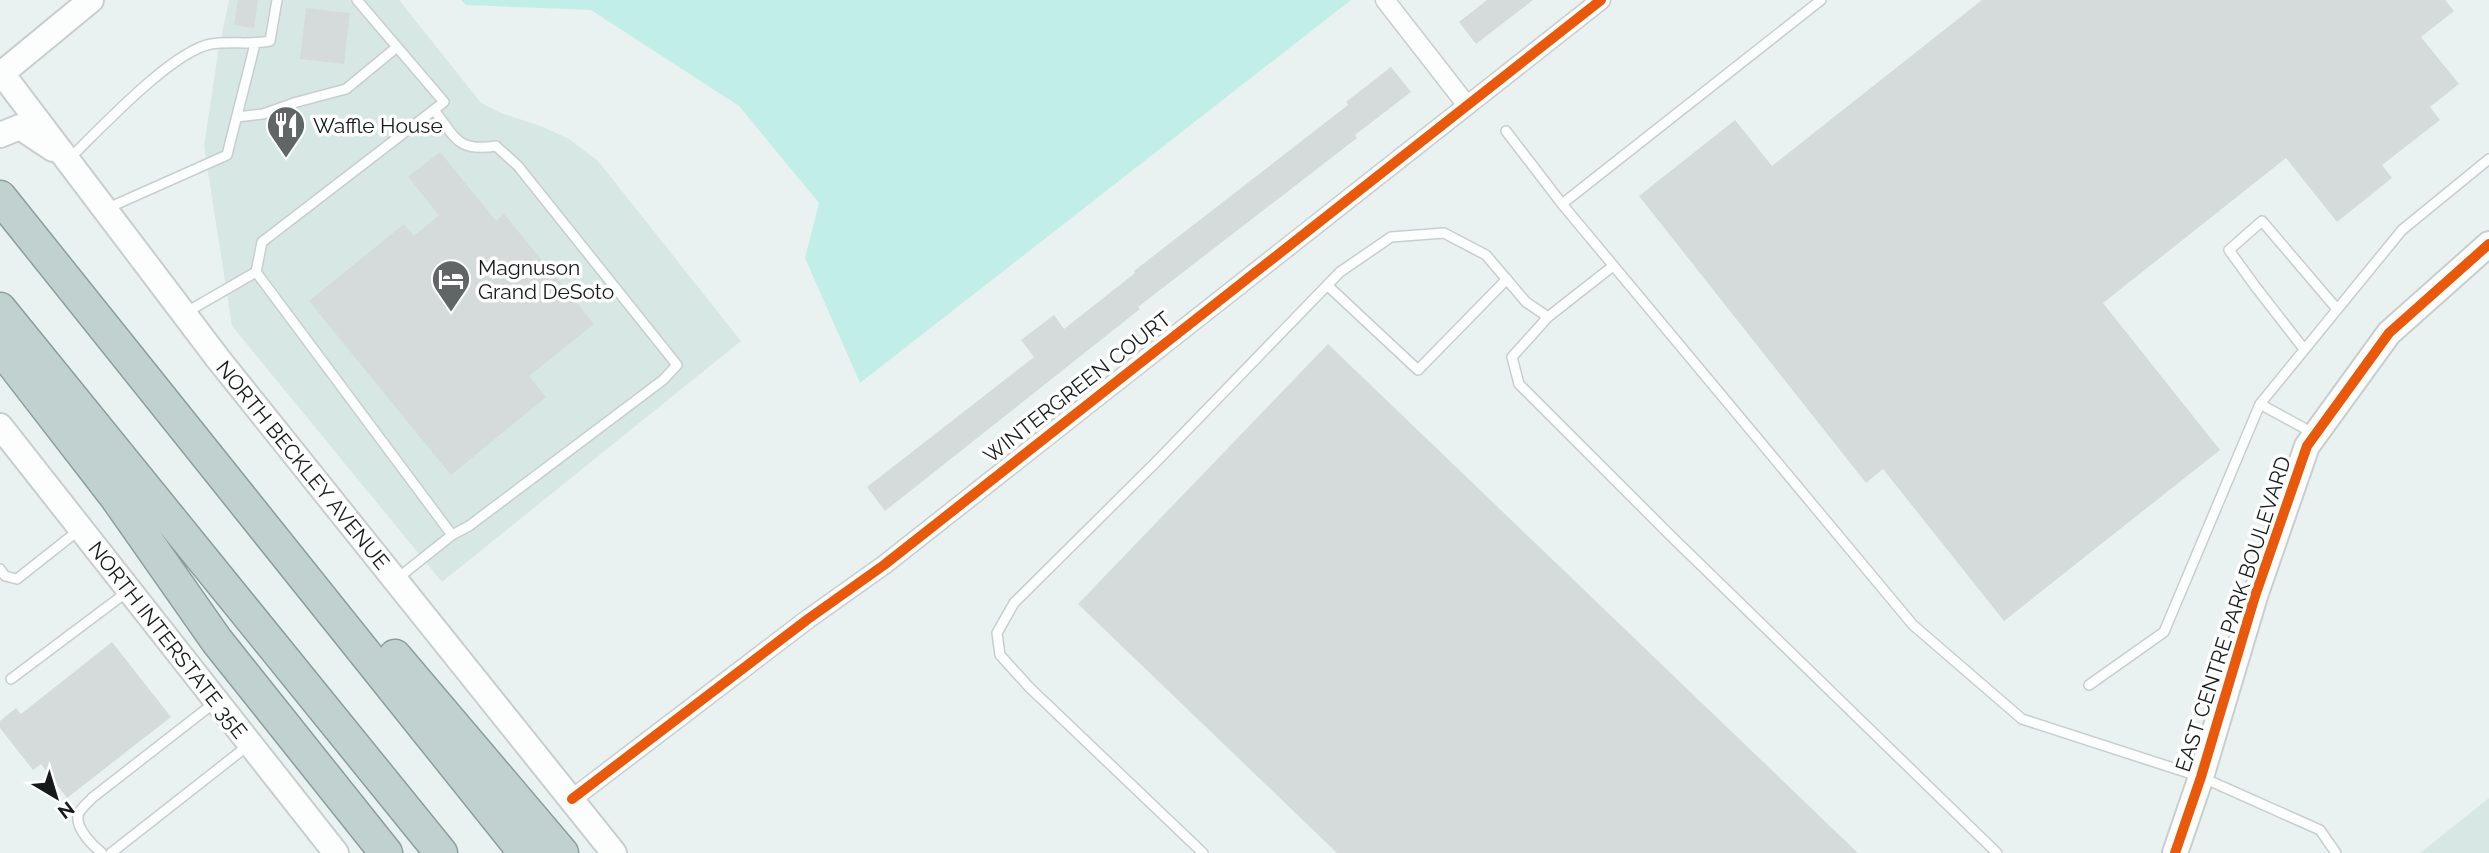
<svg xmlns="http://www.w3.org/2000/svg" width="2489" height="853" viewBox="0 0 2489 853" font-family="Raleway,sans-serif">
	<rect width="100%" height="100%" fill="#eaf2f1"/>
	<path fill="#d6e7e4" d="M229,0h170l82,103 20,10 42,14 26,12 29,22 143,180 -299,241 -210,-256 -28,-180 14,-93z
		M2489,798v55h-69z"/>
	<path fill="#c2eee8" d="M461,0h890l-491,383 -55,-125 14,-55 -80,-97 -148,-96 -125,-5z"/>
	<path fill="#d4dbda" d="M238,0h20l-4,28 -20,-3z
		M1487,0h46l-57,44 -17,-22z
		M1982,0h463l9,11 -33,26 38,47 -29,23 10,13 -58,45 10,13 -55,44 -51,-64 -183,145 117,147 -216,171 -121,-152 -17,14 -227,-287 96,-76 37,46z
		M306,8l44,5 -6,51 -44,-5z
		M1391,67l20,25 -56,43 2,3 -219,169 2,2 -255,202 -18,-24 167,-130 -13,-17 33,-25 10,14 71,-56 -1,-2 214,-166 -2,-3z
		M440,152l56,69 8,-7 90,110 -65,52 17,21 -95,78 -142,-174 95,-77 10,12 25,-21 -31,-38z
		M1328,344l530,509h-521l-259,-249z
		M112,642l59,75 -104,81 -26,-34 -8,6 -33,-42v-7l16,-13 5,6z"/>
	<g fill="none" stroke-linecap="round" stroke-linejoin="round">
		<g stroke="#c8cecd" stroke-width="12">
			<path id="lane" d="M434,110c22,28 23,42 62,36l22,20 159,199 -14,15 -194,146 -17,9
				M237,117l26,-3 34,-12 49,-13 51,-42
				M1506,131l56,73 351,421 109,94 179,58 119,53 16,23
				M69,159c31,-30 103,-108 142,-115 20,-3 39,1 59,-3l7,-41
				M1562,204l259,-204
				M108,208l119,-53 28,-111
				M1613,266l-65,51 -36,40 7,27 153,153 325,316
				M256,272l6,-30 182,-140 -87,-102
				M1327,285l91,85 89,-91
				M185,313l71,-41 196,263 -54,43
				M2304,349l-49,-63 -26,-36 33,-29 75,88
				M2260,404l53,29
				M0,569l5,7 12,3 62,-49
				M11,679l116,-87
				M2089,685l75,-53 96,-228 142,-174 87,-71
				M102,853c-9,-7 -26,-24 -24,-37 1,-7 10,-13 14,-18l122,-95
				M111,853l139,-109
				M1203,853l-174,-166 -29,-32 -3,-22 17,-30 143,-142 183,-189 51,-35 53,-4 42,22 40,47 22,15"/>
		</g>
		<g stroke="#c8cecd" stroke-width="21">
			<path id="street" d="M1385,0l81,104
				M572,799l236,-180 76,-54 717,-565"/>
		</g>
		<g stroke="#c8cecd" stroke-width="28">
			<path id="secondary" d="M0,71l219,289 395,493
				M0,75l91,-75
				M0,135l20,-8 33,22
				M0,426l336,427
				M2175,853l26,-76 54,-181 52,-150 82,-113 100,-89"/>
		</g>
		<g stroke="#899f9d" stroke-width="35">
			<path id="highway" d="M0,197l525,656
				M0,309l441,544
				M0,347l116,150 101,144 169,212
				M395,656l167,197"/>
		</g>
		<use href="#lane" stroke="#fcfdfd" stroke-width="9"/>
		<use href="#street" stroke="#fcfdfd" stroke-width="18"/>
		<use href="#secondary" stroke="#fcfdfd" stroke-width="24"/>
		<use href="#highway" stroke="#c0d1d0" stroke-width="32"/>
		<g stroke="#fff" stroke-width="15">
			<path id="cycleway" d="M572,799l236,-180 76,-54 717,-565
				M2175,853l26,-76 54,-181 52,-150 82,-113 100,-89"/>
		</g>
		<use href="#cycleway" stroke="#e8590c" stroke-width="10"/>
	</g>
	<defs>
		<g id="restaurant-pin" transform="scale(2.0125)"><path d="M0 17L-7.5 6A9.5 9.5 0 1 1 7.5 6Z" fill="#606665" stroke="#fff"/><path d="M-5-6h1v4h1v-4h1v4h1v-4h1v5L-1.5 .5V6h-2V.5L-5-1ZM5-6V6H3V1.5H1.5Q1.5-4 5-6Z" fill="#fff"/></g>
		<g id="hotel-pin" transform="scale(2.0125)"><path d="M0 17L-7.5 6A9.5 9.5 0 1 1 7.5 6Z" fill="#606665" stroke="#fff"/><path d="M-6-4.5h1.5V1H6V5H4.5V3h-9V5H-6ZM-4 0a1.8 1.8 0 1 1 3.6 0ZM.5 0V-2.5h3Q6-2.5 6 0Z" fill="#fff"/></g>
	</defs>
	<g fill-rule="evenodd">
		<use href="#restaurant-pin" x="286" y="125"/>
		<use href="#hotel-pin" x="451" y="279"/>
	</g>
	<g text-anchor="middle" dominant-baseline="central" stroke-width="7" stroke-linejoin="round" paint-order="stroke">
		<g font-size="21" fill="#151b1a" stroke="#fff" text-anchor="start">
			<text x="313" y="125">Waffle House</text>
			<text x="478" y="267">Magnuson<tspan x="478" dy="24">Grand DeSoto</tspan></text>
		</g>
		<g font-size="21" fill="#151b1a" stroke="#fff">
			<text transform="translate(1077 387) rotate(-38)">WINTERGREEN COURT</text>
			<text transform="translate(303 465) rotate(51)">NORTH BECKLEY AVENUE</text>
			<text transform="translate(2233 614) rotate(-72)">EAST CENTRE PARK BOULEVARD</text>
			<text transform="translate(168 640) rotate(52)">NORTH INTERSTATE 35E</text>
		</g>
	</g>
	<g transform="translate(56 797) rotate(142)" stroke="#ffffff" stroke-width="5" paint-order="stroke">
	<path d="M0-5L12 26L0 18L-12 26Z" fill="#151b1a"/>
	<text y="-10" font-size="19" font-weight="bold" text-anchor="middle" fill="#151b1a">N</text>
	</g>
</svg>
